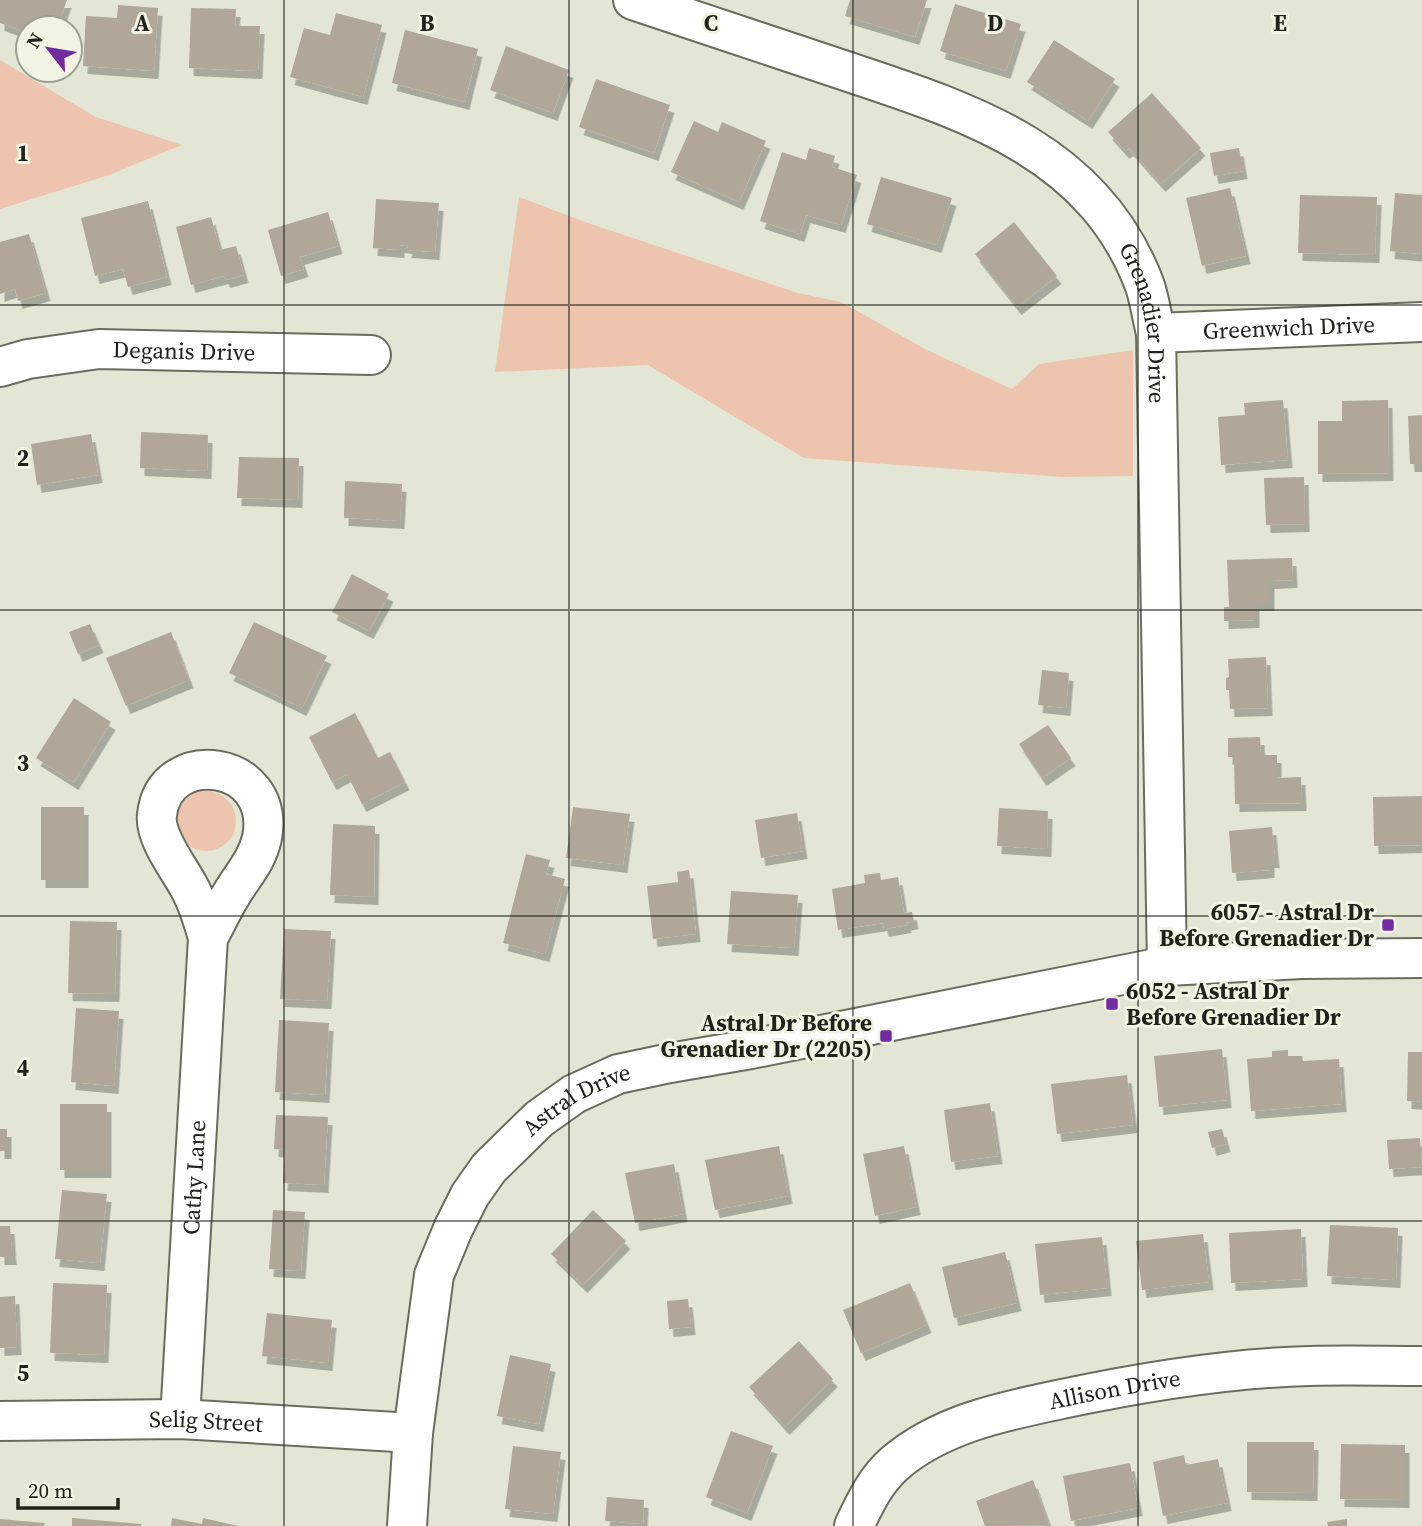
<svg xmlns="http://www.w3.org/2000/svg" width="1422" height="1526" viewBox="0 0 1422 1526" font-family="'Source Serif 4',serif">
	<defs>
		<filter id="shadow"><feDropShadow dx="4.5" dy="8" stdDeviation="0" flood-color="#0004"/></filter>
	</defs>
	<rect width="100%" height="100%" fill="#e3e6d5"/>
	<path fill="#edc4ae" d="M0,60l96,57 86,28 -73,30 -109,34z
		M519,197l69,26 210,70 43,9 86,48 85,39 27,-25 94,-14v126l-71,1 -258,-19 -156,-93 -153,7z
		M176 821a30 30 0 1 1 60 0a30 30 0 1 1-60 0Z"/>
	<path fill="#b0a798" filter="url(#shadow)" d="M0,0h67l-10,28 -22,-2 -1,2h-6v5l-28,-10z
		M850,0h77l-12,37 -70,-21z
		M955,4l66,20 -15,47 -66,-20z
		M118,5l40,3 -4,63 -71,-5 3,-50 31,2z
		M191,8l45,1 -1,17h25l-2,45 -69,-3z
		M336,13l46,12 -19,72 -73,-20 14,-49 26,7z
		M405,30l73,19 -13,53 -73,-19z
		M1054,40l61,39 -27,42 -61,-39z
		M506,46l63,24 -16,43 -63,-23z
		M596,79l74,26 -16,48 -75,-26z
		M1152,93l49,55 -40,36 -32,-36 -4,3 -17,-19z
		M694,121l24,11 4,-10 44,19 -27,61 -68,-30z
		M809,148l26,8 -3,11 25,8 -16,50 -35,-10 -6,19 -40,-13 22,-69 24,8z
		M1239,148l4,23 -29,5 -4,-23z
		M881,177l71,21 -15,47 -70,-21z
		M1230,188l16,68 -44,10 -16,-68z
		M1395,193l27,2v59l-32,-3z
		M1300,195l77,2 -2,58 -77,-2z
		M376,199l63,4 -4,49 -28,-2 1,-4 -8,-1v5l-27,-2z
		M148,201l19,76 -39,10 -5,-18 -28,7 -14,-58z
		M328,212l10,34 -38,11 4,12 -23,7 -13,-46z
		M211,217l9,33 16,-4 8,29 -18,5 -2,-4 -33,9 -15,-58z
		M1014,222l43,54 -40,31 -42,-53z
		M29,234l17,59 -28,8 -3,-12 -15,5v-52z
		M1283,400l5,60 -67,5 -3,-48 27,-2 -1,-12z
		M1388,400l1,73 -71,1v-53h24v-20z
		M1422,415v49h-12l-2,-48z
		M141,432l67,3 -1,36 -67,-3z
		M91,434l7,41 -61,10 -6,-41z
		M239,457l60,1 -1,42 -61,-2z
		M1304,477l1,47 -39,1 -2,-47z
		M345,481l57,3 -2,37 -56,-3z
		M1292,558l1,22 -23,1v22h-15v17l-31,1v-14h5l-2,-47z
		M352,574l37,20 -20,37 -37,-19z
		M254,622l73,34 -25,52 -73,-35z
		M90,624l9,21 -21,9 -9,-22z
		M171,632l18,48 -63,26 -20,-48z
		M1266,657l2,51 -38,1 -1,-19h-3v-12l3,-1 -1,-18z
		M1042,670l27,3 -3,35 -28,-3z
		M74,698l37,24 -37,60 -38,-24z
		M355,713l23,45 12,-6 15,30 -43,22 -15,-30 -15,8 -23,-45z
		M1048,725l23,33 -29,20 -23,-34z
		M1260,737l1,18h16v23l24,-1 1,26 -67,1 -1,-47h-6v-19z
		M1422,796v49l-48,1 -1,-49z
		M41,807h43v73h-43z
		M573,807l57,7 -7,51 -57,-7z
		M999,808l49,3 -1,38 -50,-3z
		M797,813l6,38 -42,7 -6,-38z
		M333,824l42,2 -1,71 -44,-2z
		M1272,827l3,33h-5v10l-38,3 -3,-42z
		M526,854l24,6 -4,14 19,5 -20,75 -42,-11z
		M689,870l7,64 -43,5 -6,-53 31,-4 -1,-10z
		M880,873l1,7 17,-3 6,36 8,-1 2,9 -8,2 1,2 -23,4 -1,-6 -45,7 -6,-41 33,-6 -1,-8z
		M731,891l67,4 -4,53 -67,-4z
		M70,921l47,1 -2,72 -47,-1z
		M284,929l47,2 -4,70 -47,-2z
		M76,1008l43,3 -5,75 -43,-4z
		M279,1020l50,3 -4,72 -50,-3z
		M1222,1049l5,51 -68,7 -5,-51z
		M1288,1050v6h14l1,5 36,-2 3,45 -91,7 -4,-52 25,-2v-6z
		M1408,1052h14v50l-15,-1z
		M1127,1075l6,50 -76,9 -6,-50z
		M990,1103l8,53 -47,6 -7,-52z
		M60,1104h47v66h-47z
		M276,1115l52,2 -4,68 -41,-2 2,-33 -11,-1z
		M0,1129h7v22h-7z
		M1222,1129l4,15 -14,4 -4,-16z
		M1420,1138l2,29 -33,2 -2,-29z
		M779,1146l9,50 -73,14 -10,-50z
		M904,1146l12,61 -41,9 -12,-62z
		M674,1164l9,50 -48,9 -10,-50z
		M62,1190l45,4 -7,69 -45,-4z
		M273,1210l32,2 -4,59 -32,-2z
		M593,1210l33,31 -43,44 -32,-31z
		M1330,1225l68,3 -2,52 -69,-4z
		M0,1226h10l2,31h-12z
		M1301,1229l2,50 -72,4 -2,-50z
		M1203,1234l6,48 -67,8 -6,-49z
		M1102,1237l5,51 -67,7 -5,-51z
		M1005,1252l12,51 -63,15 -12,-51z
		M53,1283l54,2 -3,70 -54,-2z
		M910,1283l17,42 -66,28 -18,-43z
		M15,1296l2,51 -17,1v-51z
		M688,1299l3,28 -22,2 -2,-28z
		M267,1313l65,7 -4,43 -66,-7z
		M799,1341l34,38 -48,48 -36,-40z
		M510,1355l41,9 -12,60 -42,-8z
		M731,1431l42,15 -26,67 -41,-16z
		M1247,1442h67l-1,51 -66,-1z
		M1341,1444l64,1v55l-65,-1z
		M513,1446l48,6 -8,62 -48,-5z
		M1184,1455l2,10 32,-6 9,44 -64,13 -10,-54z
		M1130,1463l8,45 -67,13 -8,-45z
		M1033,1480l16,45 -64,1 -9,-25z
		M607,1497l37,3 -1,24 -38,-3z
		M72,1518l69,6v2h-69z
		M172,1518l30,6 1,-6 35,8h-67z
		M0,1519l45,4 -1,3h-44z
		M1347,1519v7h-19l-1,-4z"/>
	<g fill="none" stroke-linecap="round" stroke-linejoin="round">
		<g stroke="#6a6d5e" stroke-width="42">
			<g id="minor">
				<path id="s1" d="M633,0c71,24 142,47 213,71 123,41 249,80 299,215 5,15 7,32 11,47l11,633"/>
				<path id="s2" d="M1156,333l266,-11"/>
				<path id="s3" d="M0,367l28,-8 71,-10 272,6"/>
				<path id="s4" d="M180,1419l28,-481c8,-15 15,-30 23,-43 11,-19 26,-34 31,-57 15,-79 -98,-93 -105,-23 -3,22 22,53 32,72 9,16 14,33 19,51"/>
				<path id="s5" d="M0,1421l180,-2 233,14"/>
				<path id="s6" d="M407,1526l6,-93 21,-158 19,-46 17,-34 19,-27 50,-49 35,-25 44,-20 52,-11 81,-14 416,-83 134,-7 121,-1"/>
				<path id="s7" d="M854,1526c11,-23 21,-45 40,-62 46,-40 110,-53 168,-65 81,-17 165,-31 248,-33 37,-1 75,0 112,0"/>
			</g>
		</g>
		<use href="#minor" stroke="#fff" stroke-width="38"/>
	</g>
	<path fill="none" stroke="#21221c" stroke-width="2" stroke-opacity="0.55" d="M284,0v1526M569,0v1526M853,0v1526M1138,0v1526M0,305h1422M0,610h1422M0,916h1422M0,1221h1422"/>
	<g fill="#722ca0" stroke="#f1f4e2" stroke-width="2.5">
		<rect x="1381" y="918" width="14" height="14" rx="3.5"/>
		<rect x="1105" y="997" width="14" height="14" rx="3.5"/>
		<rect x="879" y="1029" width="14" height="14" rx="3.5"/>
	</g>
	<g text-anchor="middle" dominant-baseline="central" stroke-width="6" stroke-linejoin="round" paint-order="stroke">
		<g font-size="23" fill="#21221c" stroke="#f1f4e2">
			<text stroke="none"><textPath href="#s1" startOffset="644">Grenadier Drive</textPath></text>
			<text stroke="none"><textPath href="#s2" startOffset="133">Greenwich Drive</textPath></text>
			<text stroke="none"><textPath href="#s3" startOffset="186">Deganis Drive</textPath></text>
			<text stroke="none"><textPath href="#s6" startOffset="486">Astral Drive</textPath></text>
			<text stroke="none"><textPath href="#s4" startOffset="242">Cathy Lane</textPath></text>
			<text stroke="none"><textPath href="#s7" startOffset="310">Allison Drive</textPath></text>
			<text stroke="none"><textPath href="#s5" startOffset="206">Selig Street</textPath></text>
		</g>
		<g font-size="23" font-weight="bold" fill="#21221c" stroke="#f1f4e2" text-anchor="end">
			<text x="1374" y="912">6057 - Astral Dr<tspan x="1374" dy="26">Before Grenadier Dr</tspan></text>
			<text x="1126" y="991" text-anchor="start">6052 - Astral Dr<tspan x="1126" dy="26">Before Grenadier Dr</tspan></text>
			<text x="872" y="1023">Astral Dr Before<tspan x="872" dy="26">Grenadier Dr (2205)</tspan></text>
		</g>
	</g>
	<g font-size="23" text-anchor="middle" font-weight="bold" fill="#21221c" stroke="#f1f4e2" stroke-width="6" stroke-linejoin="round" paint-order="stroke">
		<text x="142" y="31">A</text>
		<text x="427" y="31">B</text>
		<text x="711" y="31">C</text>
		<text x="995" y="31">D</text>
		<text x="1280" y="31">E</text>
		<text x="23" y="161">1</text>
		<text x="23" y="466">2</text>
		<text x="23" y="771">3</text>
		<text x="23" y="1076">4</text>
		<text x="23" y="1381">5</text>
	</g>
	<g transform="translate(49 49) rotate(301)"><circle r="33" fill="#f1f4e2" stroke="#9ea093" stroke-width="2"/>
	<path d="M0-5L12 26L0 18L-12 26Z" fill="#722ca0"/>
	<text y="-10" font-size="19" font-weight="bold" text-anchor="middle" fill="#21221c">N</text>
	</g>
	<path d="M18 1498v10h100v-10" fill="none" stroke="#21221c" stroke-width="3.5"/>
	<text x="28" y="1498" font-size="21" fill="#21221c" stroke="#f1f4e2" stroke-width="5" paint-order="stroke">20 m</text>
</svg>
